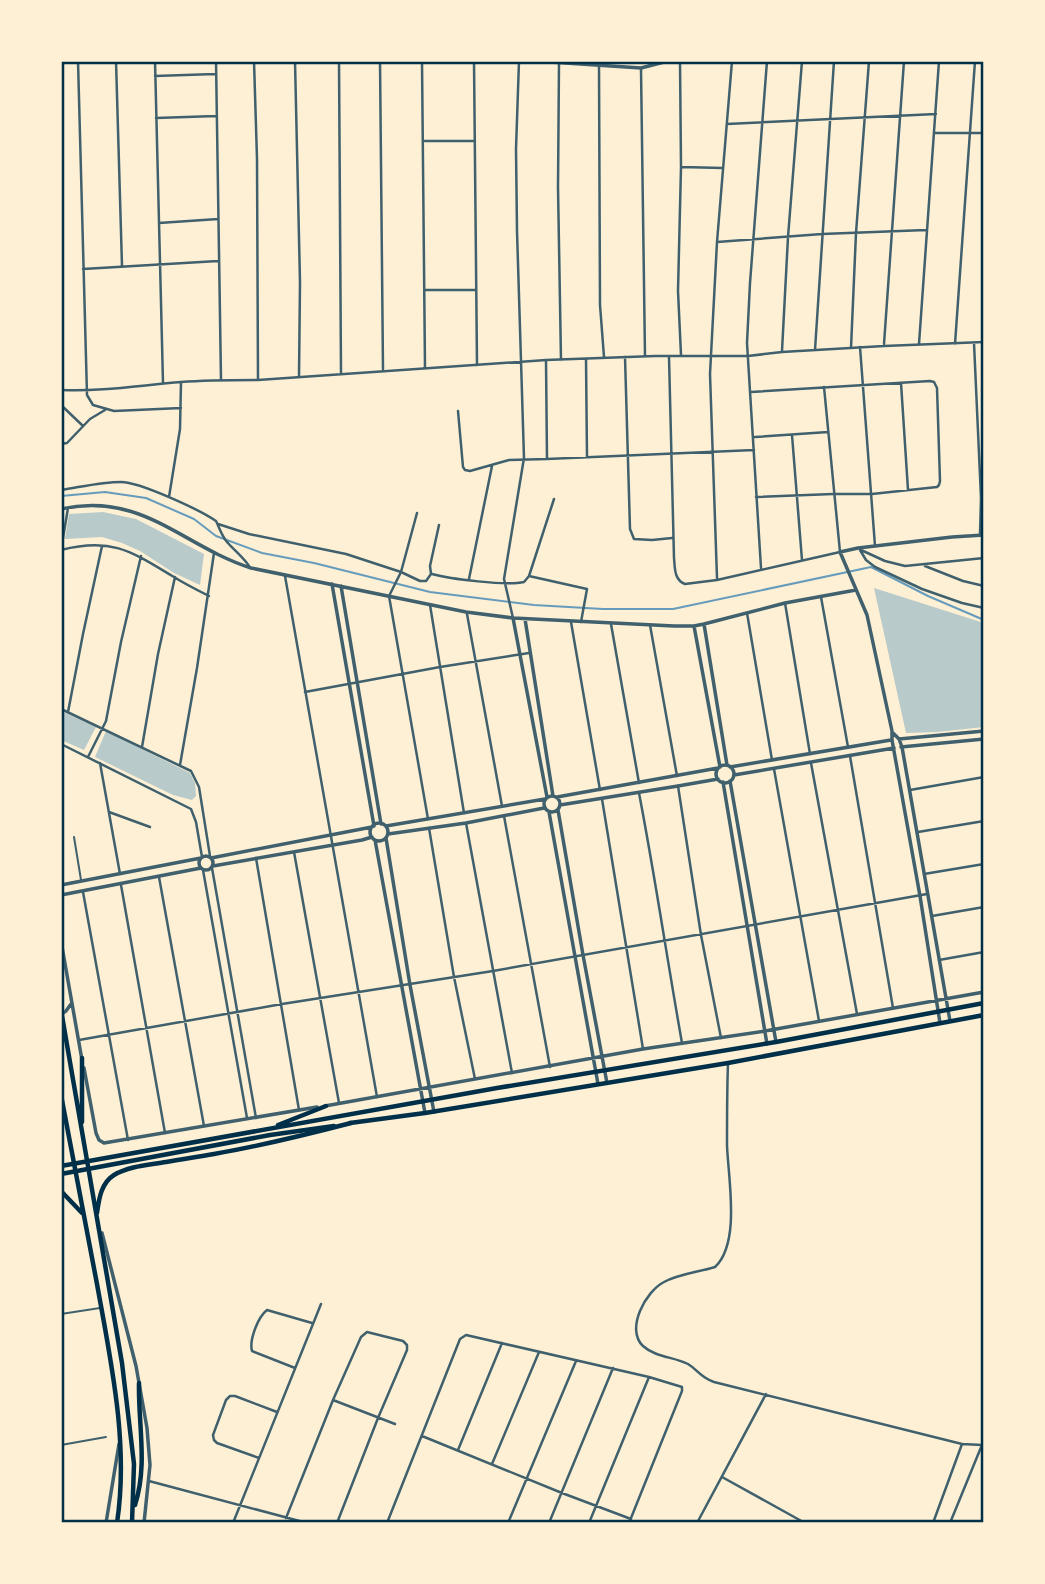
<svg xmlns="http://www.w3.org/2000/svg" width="1045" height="1584" viewBox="0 0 1045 1584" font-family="Lato,sans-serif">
	<rect width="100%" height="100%" fill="#fdf0d5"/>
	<path fill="#b9caca" d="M103,512l33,7 68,35 -4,31 -26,-12 -34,-22 -18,-8 -20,-6 -37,2 4,-25z
		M874,588l110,35v104l-46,5 -32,1z
		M61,711l35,16 -12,23 -23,-10z
		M106,731l84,42 5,10 1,13 -4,4 -19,-5 -78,-38z"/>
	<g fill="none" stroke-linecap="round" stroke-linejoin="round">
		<path stroke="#669bbc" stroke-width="2" d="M61,496l44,-4 41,6 48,21 22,17 46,17 52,10 116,29 104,13 69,4h70l198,-42 57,29 56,24"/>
		<path stroke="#3f606c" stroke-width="2" d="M74,837l7,43
			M61,1314l39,-6
			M61,1445l45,-8"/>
		<path stroke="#3f606c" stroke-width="2.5" d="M78,61l9,334 6,10 21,6 67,-3
			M116,61l6,205
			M155,61l8,322
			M216,61l5,319
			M254,61l3,98 1,221
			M295,61l5,221 -1,95
			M339,61l2,312
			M380,61l3,308
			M422,61l3,307
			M474,61l3,304
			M680,61l1,106 -3,124 3,64
			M559,63l-1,124 3,173
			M599,66l1,239 4,52
			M641,69l4,287
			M155,76l60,-2
			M156,118l60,-2
			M727,124l209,-10
			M934,133h50
			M423,141h52
			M681,167l42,1
			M159,223l59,-4
			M717,242l105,-8 104,-4
			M83,269l135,-8
			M425,290h51
			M974,343l7,155 -1,37
			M884,344l20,-283
			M919,344l20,-283
			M955,344l20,-283
			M860,347l15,199
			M851,348l5,-115 13,-172
			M815,350l19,-289
			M782,351l6,-114 14,-176
			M625,357l5,172 4,10 18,1 20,-2
			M669,357l5,201c1,10 0,22 11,26l32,-4 123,-28 -16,-165
			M586,359l1,98
			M546,361l1,98
			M901,383l7,107
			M61,390c40,2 81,-5 120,-8 26,-2 51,-2 77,-2l288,-20 109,-4h93l34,-4 102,-6 100,-4
			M751,392l179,-11 4,1 3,6 3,93 -1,4 -2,2 -65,7h-39l-77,3
			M61,405l22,21
			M458,411l5,56 2,3 5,1 39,-11 38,-1 207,-9
			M792,435l10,125
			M755,437l73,-5
			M61,444l6,-1 23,-24 15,-9
			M61,490c20,-3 40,-8 60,-8 19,0 79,28 95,39 4,8 6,16 12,22 7,8 15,14 21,23
			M169,497l11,-68 1,-47
			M417,513l-16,59 -12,24 39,223
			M218,524l31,10 97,20 55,18 19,9h6l5,-7
			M61,550c52,-13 71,2 113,27 11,7 23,13 35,19
			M61,550l7,-42
			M860,550l6,10 9,7 47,22 40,14 22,5
			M861,550l24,11 20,5 79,-8
			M925,566l38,15 21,5
			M761,568l-14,-225 3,-60 17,-222
			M431,574l-1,-8 9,-41
			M432,574c18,5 74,12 92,8l5,-6 25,-77
			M285,576l92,521
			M529,576l58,13 -6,33
			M717,578l-7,-204 7,-132 15,-181
			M469,579l23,-113
			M821,597l27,150
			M785,603l25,151
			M430,605l34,208
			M747,613l25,147
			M467,614l35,192
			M513,618l-9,-39 20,-121 -7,-227 -1,-82 3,-88
			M571,622l29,168
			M611,624l28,159
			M650,625l27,151
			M305,692l135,-25 89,-14
			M61,709l130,62 8,16 11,69
			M68,712l15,-78 19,-88
			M61,744l130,65 5,13 6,35
			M142,747l16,-93 17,-77
			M850,756l43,252
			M88,757l18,-36 15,-79 20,-86
			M100,763l20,111
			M811,763l46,251
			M180,765l17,-97 17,-115
			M774,769l45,252
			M678,786l23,149 20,103
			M910,790l74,-13
			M639,793c16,83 28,166 43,250
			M602,799l41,250
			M109,812l41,15
			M504,816l46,251
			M466,823l46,250
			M429,828l25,149 21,102
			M918,832l66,-11
			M294,852l45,251
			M256,858l43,252
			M212,868l44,250
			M203,870l44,248
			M924,874l60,-10
			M159,877l45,249
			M121,885l44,248
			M83,892l45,248
			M932,916l52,-9
			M939,960l45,-8
			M79,1040l203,-36 211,-33 434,-77
			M728,1063c-1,27 -1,54 -1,82 1,32 14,98 -12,122 -16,5 -36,7 -51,15 -18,9 -39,47 -21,64 12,11 31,11 45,18 10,6 12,13 26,18l248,62 20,1
			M295,1368l-43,-17c-3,-11 6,-34 15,-41l45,13
			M333,1400l62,24
			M422,1436l140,57 69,26
			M458,1450l44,-107
			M259,1458l-42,-15 -3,-3 -1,-5 13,-35 4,-4h5l42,16
			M492,1464l47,-112
			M722,1477l83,46
			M149,1481l158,42
			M286,1518l47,-118 28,-63 6,-5 36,9 4,4v5l-29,68 -41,105
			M233,1523l88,-219
			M387,1523l73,-184 6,-4 183,42 33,10v4l-53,132
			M508,1523l68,-162
			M549,1523l64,-155
			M589,1523l60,-146
			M697,1523l69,-129
			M933,1523l29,-79
			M950,1523l34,-83"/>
		<path stroke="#3f606c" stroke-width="3.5" d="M535,61l106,7 27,-7
			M61,509c81,-18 121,37 190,59l215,44 47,6 161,8h20l10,-2 81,-21 71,-13
			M332,584l42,242
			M341,586l40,238
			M513,618l34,179
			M525,619l28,177
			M704,624l23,141
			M694,626l26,141
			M893,733l6,6 3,8 48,274
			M899,739l85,-8
			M901,747l83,-8
			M716 774a9 9 0 1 1 18 0a9 9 0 1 1-18 0Z
			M730,767l161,-27
			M734,775l160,-27
			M730,781l46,261
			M723,782l44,262
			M544 804a8 8 0 1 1 16 0a8 8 0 1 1-16 0Z
			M557,797l161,-29
			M560,805l118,-19 40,-7
			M558,810l25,145 24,128
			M549,812l49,272
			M370 832a9 9 0 1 1 18 0a9 9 0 1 1-18 0Z
			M386,826l159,-27
			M388,834l78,-11 78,-15
			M386,838l24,147 24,127
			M375,840l50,273
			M199 863a7 7 0 1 1 14 0a7 7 0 1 1-14 0Z
			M211,858l161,-31
			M213,866l149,-26 10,-3
			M61,885l140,-27
			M61,895l140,-27
			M61,941l21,119
			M61,1015l5,-4 5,-7
			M940,1023l-20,-127 -28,-156v-9l-25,-116 -27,-63 18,-4 94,-11 32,-2
			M84,1068l12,65 3,7 5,3 213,-36
			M325,1106l318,-57 122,-18 219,-39
			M102,1233l34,133 11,62 3,37 -6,58
			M106,1523l13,-79"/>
		<path stroke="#003049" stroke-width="4.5" d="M350,1123l75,-10 303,-50 256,-48
			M278,1125l48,-19
			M61,1166l436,-78 279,-46 208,-39
			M61,1174l209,-39 64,-9"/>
		<path stroke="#003049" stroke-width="4.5" d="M61,1010l61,353 12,101 -2,59
			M82,1058v64
			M61,1095c12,63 24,126 36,189 14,78 32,160 20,239
			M61,1191l21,22
			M97,1213c2,-14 4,-30 17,-38 15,-9 35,-10 52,-13 16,-3 32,-5 48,-8 46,-8 91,-19 137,-31
			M135,1505c13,-40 3,-81 4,-122"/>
	</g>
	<rect width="1045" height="1584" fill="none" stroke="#fdf0d5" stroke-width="126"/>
	<rect x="63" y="63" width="919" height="1458" fill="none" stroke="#003049" stroke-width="2.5"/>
</svg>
